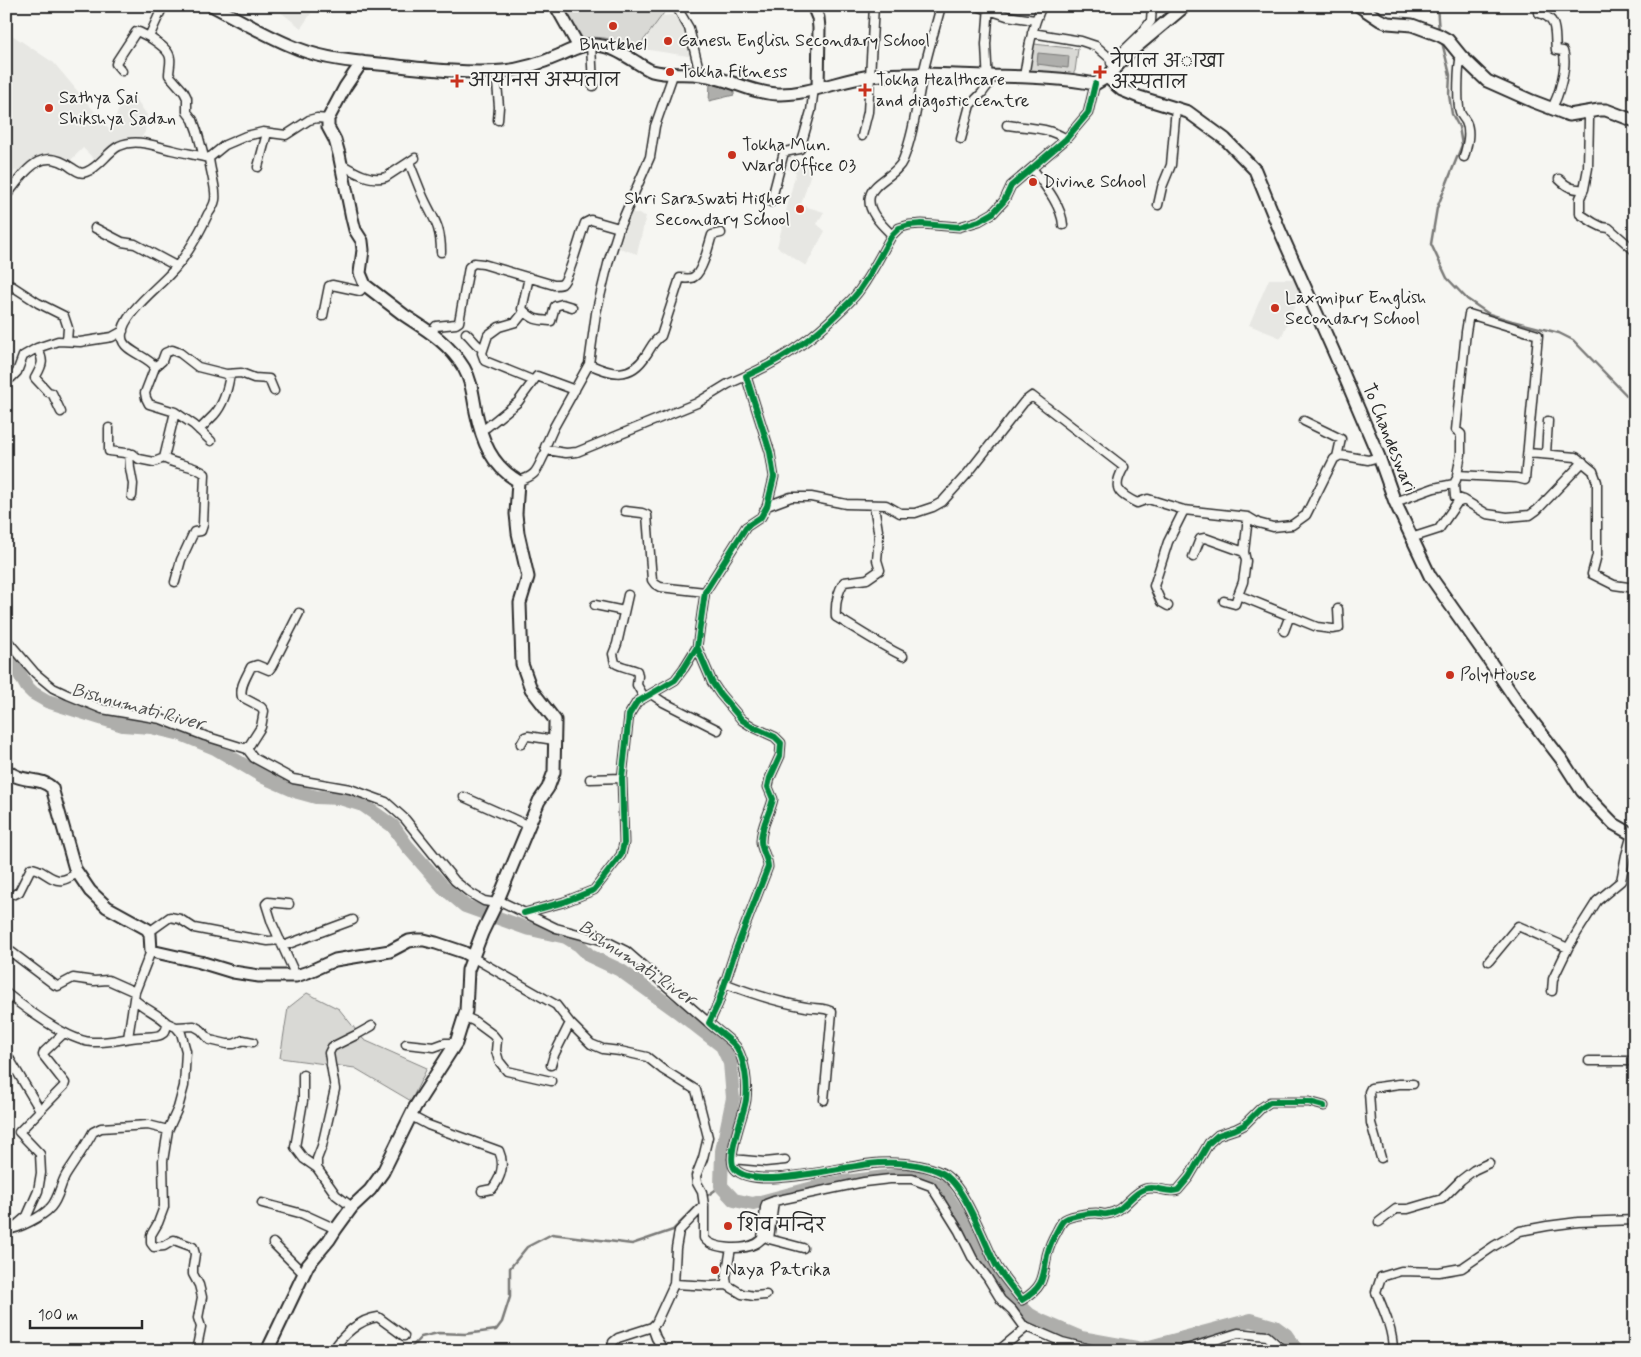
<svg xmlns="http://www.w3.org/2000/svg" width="1641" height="1357" viewBox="0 0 1641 1357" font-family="Mynerve,'Playpen Sans Deva',sans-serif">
	<rect width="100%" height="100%" fill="#f6f6f2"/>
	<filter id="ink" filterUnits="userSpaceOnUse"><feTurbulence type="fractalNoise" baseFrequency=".02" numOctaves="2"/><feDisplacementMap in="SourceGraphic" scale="10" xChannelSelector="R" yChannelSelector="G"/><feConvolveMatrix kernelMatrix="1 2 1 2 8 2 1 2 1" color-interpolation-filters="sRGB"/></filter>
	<g filter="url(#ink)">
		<path fill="#e7e7e3" d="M275,6h41l-15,22 -27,-21z
			M672,15l7,5 9,13 6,24 -51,-8 11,-26 8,-7z
			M6,31l48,32 56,67 12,-28 12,-6 13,19 -2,17 -6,9 -22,4 -21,16 -13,-13 -14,14 -20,-6 -13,3 -17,12 -13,2z
			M790,157l24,6 -13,42 23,7 -7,12 8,7 -19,35 -29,-19 19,-75 -9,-3z
			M631,212l15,4 -9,38 -18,-6z
			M1269,279h27l5,12 -20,47 -32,-13z"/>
		<path fill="#d9d9d5" stroke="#828280" d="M561,6h105v4l-28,38c-20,-7 -37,-14 -58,-9z
			M1034,44l44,5 -3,22 -2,3 -8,1 -37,-4z
			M307,993l32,16 25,31 63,28 -16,33 -56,-33 -75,-10 8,-50z"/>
		<path fill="#aeaeab" stroke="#7a7a78" d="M1038,53l31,3 -1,12 -31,-4z
			M710,83l24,7v5l-25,6z"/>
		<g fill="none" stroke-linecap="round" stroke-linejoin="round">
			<path stroke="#7a7a78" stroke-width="2.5" d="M1437,6l2,26
				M1442,42l8,33 -1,20 3,19 7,13 3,18 -25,63 -6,36 16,34 20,21 22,15 23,7 47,12 14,7 62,64
				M704,1198l17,-12
				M408,1351l13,-14 17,-4 27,1 31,-4 6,-8 8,-25v-29l17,-21 25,-13 80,10 41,-14 28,-28"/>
			<path stroke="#aeaeab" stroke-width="14" d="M6,650l21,37 6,6 14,8 76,24 28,2 30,7 34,14 49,29 34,15 18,5 24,1 23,7 30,21 14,20 37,42 21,18 61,22 40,9 13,8 11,11 30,14 57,41 45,35 8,17 3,35 -11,53 -1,35 13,14 19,4 75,-20 82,-10 31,13 35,53 33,55 21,20 11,6 40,17 61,11 109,-29 24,7 11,8 11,16"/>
			<g stroke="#2b2b2b" stroke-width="11">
				<path id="street" d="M163,6l-14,31c7,5 20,12 21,21 1,5 -1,11 -1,17l15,17 3,6v14l6,8 4,11 7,26
					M676,6l13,22 11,46
					M977,6l30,10 28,4
					M1539,6v7c20,6 15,20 17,37l7,1c5,13 -4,46 -12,58
					M1032,33l49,8 15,5 17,15
					M591,44l2,42
					M1461,56c-3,9 -4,47 -1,56 1,4 4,6 6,10 5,10 1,24 -2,35
					M1111,63l30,-29 10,-13 1,-15
					M122,71l-6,-7 1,-3 17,-26 2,-3h3l10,5
					M496,71l3,36 -1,13
					M1024,77c4,-25 7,-48 18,-71
					M1587,112l2,7 -1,49 -4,21 -4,9v16l14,9 8,4 7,1 26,23
					M1007,125c21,3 41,2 59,14
					M862,136l6,-24 6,-106
					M961,139l9,-34 12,-12 6,-8 -2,-41 3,-38
					M409,162c4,10 8,20 12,30 10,25 20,30 20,60
					M341,164c13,8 30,18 45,13l29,-19
					M258,167l9,-34
					M1032,168c11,15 30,38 31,57
					M1559,179c8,8 14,11 25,10
					M6,196c19,-23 34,-52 66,-28 5,3 8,6 14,4 14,-5 21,-20 33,-26 18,-8 35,0 53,4 12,3 25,5 37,8
					M771,202l13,-50 16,-3 11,-38 3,-23
					M1158,205l4,-18 9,-22 5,-58
					M95,228l27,14 13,2 41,22
					M892,235c-9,-9 -26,-24 -22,-39 3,-14 27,-21 33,-36 11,-27 14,-58 20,-86 5,-23 12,-45 18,-68
					M529,277l-7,32c11,11 14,11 29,12l4,-15 7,-2 10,3
					M6,285l6,1 26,17 26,13 4,12 -1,13
					M524,312l-8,10 -17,5 -11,8 -6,18 3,8 47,19
					M1469,314l69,21 -13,145 -8,-2 -60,-3 4,-21v-20l-5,-4 10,-98z
					M323,316l6,-30 3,-1 28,6 5,-6
					M432,332l4,-6 20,-2 3,-2 9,-49 1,-6 5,-4 9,1 71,21c3,0 6,0 8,-1 7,-5 19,-51 23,-61l6,-3 28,8
					M466,333c6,5 10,13 17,16
					M37,348c8,14 5,17 -2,30l13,14 4,1 9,19
					M589,364c23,11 42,15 57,-9 5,-7 7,-14 15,-19l19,-58c5,0 11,2 15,-2 8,-6 14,-32 17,-41l9,-2
					M155,367c-7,-11 -32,-16 -33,-29 -3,-21 34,-49 47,-63 17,-17 29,-39 39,-61 3,-4 6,-9 7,-14 2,-11 -5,-29 -6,-42l16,-13 21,-9 17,-4 23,3 23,-15 8,-2 11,1
					M6,378h5l6,-6 6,-16 14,-8 21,-7 22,1 32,-5 11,-6
					M175,412l19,13 17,16
					M1304,421l37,18 -4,18
					M109,428v23l24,3 6,5 15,3 10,-4
					M199,430c5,-5 10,-10 15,-15 10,-11 14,-27 16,-41
					M481,430l6,-3 31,-25 19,-26 38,14
					M547,450l19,3 11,-1 120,-49 31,-19 18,-8
					M129,453l1,15 3,16 -1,12
					M1528,453l48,4 17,14 4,11v73l-5,19 22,11 21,3
					M1546,454l2,-33
					M518,481c22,-6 18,-13 29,-31l-2,-3 9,-20 35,-63 7,-51 13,-53 10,-32 31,-71 5,-31 18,-51
					M1454,484l1,13 9,3 23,14 20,3 23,-2 7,-5 46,-48
					M1395,502l39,-14 20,-4 2,-4
					M874,505l5,32 -2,23 3,10 -13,9 -23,3c-7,11 -9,22 -8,35 22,13 44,28 67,39
					M767,506l24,-9h20l35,7 40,1 14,8h15l18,-6 9,-5 26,-29 56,-71 8,-6 92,71c-12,21 -7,26 13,36l11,-4 36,11 64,7 10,6 15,4 19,-2 14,-10 28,-56 6,-4 28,5 11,-3
					M625,511l17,2 5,2 5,65 3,4 5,3 45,5
					M1248,517l-4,35 2,9 -3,21 -5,13 79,32 15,2 7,-1 -1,-19
					M1411,538l28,-9 18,-26 7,-3
					M1193,557l7,-18 5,-1 39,14
					M175,582l6,-22 13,-28 7,-1 2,-6 2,-51c-12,-10 -28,-8 -41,-16l11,-46 -26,-8 -3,-6 -1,-5 10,-26 7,-6 3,-8 7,-3 8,3 18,14 28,7 15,-1 13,5 15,1 5,12
					M628,595l-11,49 -4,10 2,9c6,4 15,5 22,8l1,5 -1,9 7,12
					M1224,601l11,3 3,-9
					M595,605l29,6
					M1168,606l-7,-4 -7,-16 14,-44 16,-32
					M299,613l-27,53 -3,4 -12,-5 -6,2c-4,9 -12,20 -9,30l19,10 3,4 -3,16 -14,22 7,9 39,21 57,10 36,13 19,17 50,62 15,12 14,8 12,2
					M1284,631l6,-16
					M6,639l29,34 18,15 15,7 34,14 59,10 44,17 42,13
					M697,647l15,35 8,12 22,26 11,7 22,10 6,6 -1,13 -10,22 -2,9 5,12c-3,14 -12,27 -12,42 0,9 7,17 7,26l-33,85 -17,52 -9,19c6,6 25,19 28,25 8,14 11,36 9,52 -2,15 -21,58 -11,69 20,23 114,-5 144,-6 21,-1 43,0 63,10 23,12 42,70 55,94 7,11 16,22 25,33 22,-13 21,-23 25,-45 2,-8 6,-17 10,-24 2,-4 4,-8 6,-10 4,-5 26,-8 33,-8 4,0 8,2 11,1 17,-2 23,-20 38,-25 11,-4 22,5 33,1l11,-13 20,-34 9,-8 18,-6 8,-4 17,-17 9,-6h39l15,4
					M651,694l12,8 55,28
					M521,744l4,-7 3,-1 26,4
					M590,779l32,-1
					M464,797c22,10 43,19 65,29
					M15,894l4,-2 12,-24c11,0 20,14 31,12 6,-1 11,-5 16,-7
					M498,900l58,28 52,14 18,9 83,72
					M289,904l-21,-2 -2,2 6,19 24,53
					M524,913l40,-11 30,-12 27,-35 3,-12 -2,-65 7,-63 8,-13 38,-22 9,-12 13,-21 8,-55 41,-65 15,-10 6,-11 7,-29 -4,-25 -24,-76c34,-15 65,-36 92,-63 8,-8 17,-15 23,-25 12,-17 21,-36 31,-53l7,-7 10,-3 13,-1 37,3 20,-6 14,-8 11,-12 7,-15 55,-47 22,-26 7,-29
					M149,932l21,-15 10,2 14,9 26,5 48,8 12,-1
					M283,946l70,-26
					M10,951l45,34 3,1 15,-8 21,3 14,-1 27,12
					M472,957l84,48 14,18 21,21 12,5 17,2 27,6 15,12 34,21 12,47 -5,21 -7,18 1,7 5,9 2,13v33c9,12 39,12 51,6 3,-1 5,-4 7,-5l3,-31 1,-4 8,-3 90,-19 26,-3h22l19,7 28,45 14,28 14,18 14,23 11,10 11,15 39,17 36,9
					M1489,961l29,-35 50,22
					M724,983c28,11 52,19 82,24 8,2 20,0 26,5l-8,88
					M1552,991l1,-12 15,-31 10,-17 19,-30 24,-20 5,-26 6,-21
					M6,993c19,15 62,48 86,49 16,1 33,-4 49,-5 12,-1 26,2 26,-14 -9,-9 -22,-14 -32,-23
					M465,1017l9,4 19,14 4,5 -1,11 3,10 8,10 44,10
					M167,1023l9,4 5,6 5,18 -2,35 -6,22 -10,22 -5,31 1,46 -6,16 -7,12v8l3,4 10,-1 10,-6 19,7 2,7 -2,13v7l6,11 3,12 -4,21 3,9 -5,24
					M176,1027l18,-1 7,4 9,10 17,4h7l9,-4 10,2
					M128,1038l7,-46 16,-41
					M406,1044l28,3 11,-4h11
					M6,1053l34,57
					M1589,1061h46
					M551,1065l3,-10 16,-32
					M303,1075v26l-8,46 9,12 13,9
					M411,1116l17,9 71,26c6,13 2,27 -7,38l-10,2
					M1381,1158l-10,-35 -2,-31 2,-4 28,-4h14
					M732,1159l33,3 20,-2
					M774,1201l-5,38 34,9
					M262,1203l41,11 33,15
					M352,1207l-16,-12 -19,-27v-9l5,-13 13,-57 -6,-36 3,-6 24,-12 16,-9
					M1379,1222l17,-13h12l34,-10 19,-19 13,-10 15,-7
					M12,1229l15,-13 11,-25 3,-18 -1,-19 -21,-22 45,-46 1,-3 -22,-28 1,-3 20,-19
					M6,1230c13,-1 37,-14 45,-23 8,-9 9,-22 15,-32 9,-14 19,-28 27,-43l8,-4 47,-3 20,5
					M273,1243l31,31
					M674,1284l38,2 15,-1 15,9 12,2 12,-1
					M727,1285l-1,-8 5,-29
					M652,1327l4,11 8,13
					M333,1351c8,-15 27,-32 45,-34l26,19
					M611,1351l2,-9 5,-4 34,-11 4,-4 18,-39 2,-36 3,-17 25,-26
					M998,1351l29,-24
					M1180,1351l58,-18 29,3 17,15
					M1393,1351c0,-21 -9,-40 -17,-59l5,-15 20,-6 38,1 23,-4 32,-22 26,-15 27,-5 31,-4 57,-2"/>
			</g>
			<g stroke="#2b2b2b" stroke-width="15">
				<path id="secondary" d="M213,6c28,15 57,32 86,43 28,11 60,13 90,16 38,4 76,9 114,6 20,-2 39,-8 57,-16 10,-4 19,-10 30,-10 18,-1 32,8 46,17 5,3 11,7 16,9 17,5 33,1 50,4 26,3 49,18 75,19 32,1 62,-14 94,-18 40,-4 79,-1 119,0 35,1 70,1 105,8l12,-7 22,-24 56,-47
					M556,6l23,41
					M813,6l5,12 1,10 -1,60
					M1359,6l21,14 8,3 24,2 27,10 9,5 13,16 26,25 45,20 37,14 30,-5h7l29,11
					M1107,77l15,13 17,7 49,15 37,27 30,31 25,61 61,137 38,89 16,45 35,74 57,81 29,43 46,60 20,31 32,33 21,12
					M6,770c16,14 34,6 46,18l23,81 15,22 17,16 40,22 3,5 1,17 49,11 33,10 26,4h37l12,-4 27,-12 55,-9 19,-10 7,-1h8l12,3 27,9 9,5
					M267,1351l41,-86 21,-25 7,-11 16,-22 18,-17 13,-18 32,-65 41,-64 10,-32 2,-41 14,-37 16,-33 41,-99 9,-13 6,-16 1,-48v-4l-24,-31 -9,-25 -2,-61 8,-26 -10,-44 -2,-19 2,-33c-27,-16 -36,-40 -42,-69 -3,-16 -4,-30 -12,-44 -15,-25 -37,-38 -60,-53 -13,-10 -26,-20 -39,-30l-5,-12 3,-23 -1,-9 -7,-11 -3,-12 -13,-64 -4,-14 -7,-13v-8l17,-32 17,-25"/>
			</g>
			<use href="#street" stroke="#f6f6f2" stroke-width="8"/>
			<use href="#secondary" stroke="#f6f6f2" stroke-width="11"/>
			<g stroke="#f6f6f2" stroke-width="9">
				<path id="cycleway" d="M697,647l15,35 8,12 22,26 11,7 22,10 6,6 -1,13 -10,22 -2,9 5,12c-3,14 -12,27 -12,42 0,9 7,17 7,26l-33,85 -17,52 -9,19c6,6 25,19 28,25 8,14 11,36 9,52 -2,15 -21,58 -11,69 20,23 114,-5 144,-6 21,-1 43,0 63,10 23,12 42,70 55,94 7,11 16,22 25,33 22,-13 21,-23 25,-45 2,-8 6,-17 10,-24 2,-4 4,-8 6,-10 4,-5 26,-8 33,-8 4,0 8,2 11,1 17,-2 23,-20 38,-25 11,-4 22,5 33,1l11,-13 20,-34 9,-8 18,-6 8,-4 17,-17 9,-6h39l15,4
					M524,913l40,-11 30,-12 27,-35 3,-12 -2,-65 7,-63 8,-13 38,-22 9,-12 13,-21 8,-55 41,-65 15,-10 6,-11 7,-29 -4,-25 -24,-76c34,-15 65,-36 92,-63 8,-8 17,-15 23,-25 12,-17 21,-36 31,-53l7,-7 10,-3 13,-1 37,3 20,-6 14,-8 11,-12 7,-15 55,-47 22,-26 7,-29"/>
			</g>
			<use href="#cycleway" stroke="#00873e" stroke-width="6"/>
		</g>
	</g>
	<g fill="#c8321e" stroke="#f6f6f2" stroke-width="2">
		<circle cx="613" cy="26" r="5"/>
		<circle cx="668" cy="41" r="5"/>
		<circle cx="670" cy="72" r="5"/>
		<path d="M1097.5 64.5h5v5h5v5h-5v5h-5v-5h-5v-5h5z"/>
		<path d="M454.5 73.5h5v5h5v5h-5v5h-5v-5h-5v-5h5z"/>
		<path d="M862.5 82.5h5v5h5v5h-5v5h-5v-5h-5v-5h5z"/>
		<circle cx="49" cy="108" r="5"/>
		<circle cx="732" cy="155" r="5"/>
		<circle cx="1033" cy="182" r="5"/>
		<circle cx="800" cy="209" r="5"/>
		<circle cx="1275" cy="308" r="5"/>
		<circle cx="1450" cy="675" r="5"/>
		<circle cx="728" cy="1226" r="5"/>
		<circle cx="715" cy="1270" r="5"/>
	</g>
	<g text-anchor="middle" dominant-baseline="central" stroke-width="4" stroke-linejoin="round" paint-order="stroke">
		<g font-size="18" fill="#2b2b2b" stroke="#f6f6f2" text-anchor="start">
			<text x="678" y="41">Ganesh English Secondary School</text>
			<text x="613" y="45" text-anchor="middle">Bhutkhel</text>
			<text x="1111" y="62">नेपाल अाखा<tspan x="1111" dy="21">अस्पताल</tspan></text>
			<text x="680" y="72">Tokha Fitness</text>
			<text x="876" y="80">Tokha Healthcare<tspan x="876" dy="21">and diagostic centre</tspan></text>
			<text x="468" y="81">आयानस अस्पताल</text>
			<text x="59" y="98">Sathya Sai<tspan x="59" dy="21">Shikshya Sadan</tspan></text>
			<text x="742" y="145">Tokha Mun.<tspan x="742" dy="21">Ward Office 03</tspan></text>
			<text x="1043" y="182">Divine School</text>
			<text x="790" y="199" text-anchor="end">Shri Saraswati Higher<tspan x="790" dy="21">Secondary School</tspan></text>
			<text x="1285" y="298">Laxmipur English<tspan x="1285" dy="21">Secondary School</tspan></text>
			<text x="1460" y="675">Poly House</text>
			<text x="738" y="1226">शिव मन्दिर</text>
			<text x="725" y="1270">Naya Patrika</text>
		</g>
		<g font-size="18" fill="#2b2b2b" stroke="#f6f6f2">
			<text transform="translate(1389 438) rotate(68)">To Chandeswari</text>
		</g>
		<g font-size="19" font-style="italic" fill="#525251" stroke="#f6f6f2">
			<text transform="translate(138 707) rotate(15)">Bishnumati River</text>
			<text transform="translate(637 963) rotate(34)">Bishnumati River</text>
		</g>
	</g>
	<rect width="1641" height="1357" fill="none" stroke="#f6f6f2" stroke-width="25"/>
	<rect x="12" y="12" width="1616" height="1332" fill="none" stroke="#2b2b2b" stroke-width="2" filter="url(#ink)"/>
	<path d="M30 1320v8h112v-8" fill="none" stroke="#2b2b2b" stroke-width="2.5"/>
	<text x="38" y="1320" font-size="15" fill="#2b2b2b" stroke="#f6f6f2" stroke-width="4" paint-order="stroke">100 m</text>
</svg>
